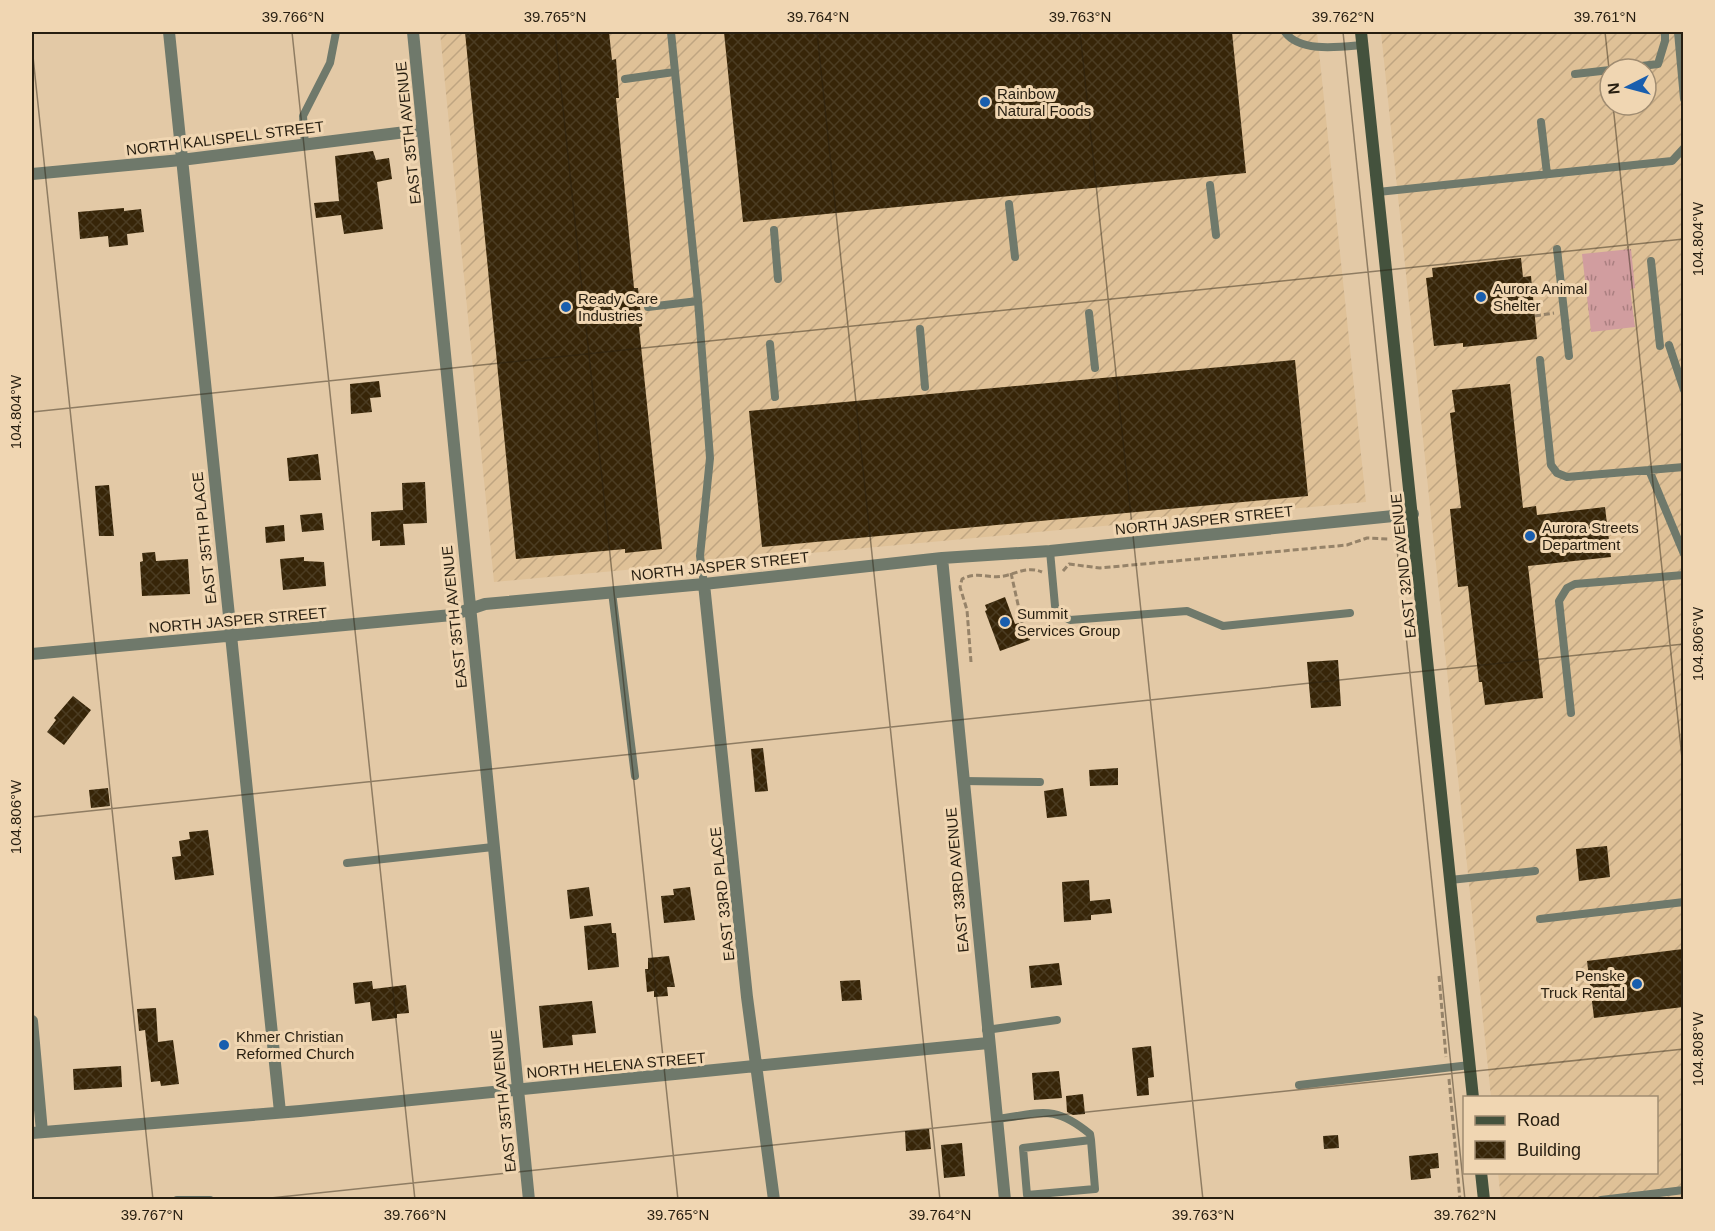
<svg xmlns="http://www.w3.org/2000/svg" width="1715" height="1231" viewBox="0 0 1715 1231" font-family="Arial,sans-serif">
	<defs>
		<pattern id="industrial-furrows" width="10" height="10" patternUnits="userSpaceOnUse" patternTransform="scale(1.5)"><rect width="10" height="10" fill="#dfc197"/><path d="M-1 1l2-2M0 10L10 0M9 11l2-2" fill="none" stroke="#bfa581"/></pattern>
		<pattern id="grass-tufts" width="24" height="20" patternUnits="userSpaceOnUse" patternTransform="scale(1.5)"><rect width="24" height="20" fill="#d19d9f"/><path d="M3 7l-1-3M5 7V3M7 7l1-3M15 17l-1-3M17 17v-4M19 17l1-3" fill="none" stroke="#aa7f80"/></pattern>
		<pattern id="building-cross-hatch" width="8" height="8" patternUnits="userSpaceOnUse" patternTransform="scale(1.5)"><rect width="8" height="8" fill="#372508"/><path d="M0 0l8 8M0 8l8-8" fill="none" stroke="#4b3c22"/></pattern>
	</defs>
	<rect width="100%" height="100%" fill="#e3c9a6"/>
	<path fill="url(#industrial-furrows)" fill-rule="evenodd" d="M440,32h877l49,470 -872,80z
		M1381,32h302v1167h-182l-3,-26 158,-1v-74l-165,-1zM1610,69h36v36h-36z"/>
	<path fill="url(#grass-tufts)" d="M1631,249l4,39 -5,1 5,38 -44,5 -9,-78z"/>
	<path fill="url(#building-cross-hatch)" d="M465,32h144l3,28 4,-1 3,39h-3l18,190h4l4,38 -3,1 23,222 -37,4v-4l-109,10z
		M724,32h508l14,141 -503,49z
		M373,151l3,9 13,-2 3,21 -15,3 6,47 -39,5 -3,-19 -25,3 -2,-15 25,-2 -4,-45z
		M124,208v3l17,-2 3,23 -17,2 1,11 -19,2 -1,-11 -28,3 -2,-27z
		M1521,258l2,19 8,-1 6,63 -74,8v-4l-29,3 -8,-68 7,-1 -1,-9z
		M1295,360l13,136 -546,51 -13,-136z
		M379,381l2,16 -11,1 2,14 -21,2 -1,-30z
		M1510,384l13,124 13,-2 1,9 68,-8 6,50 -83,9 15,132 -58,7 -3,-23h-3l-11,-96 -10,1 -8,-78 11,-1 -11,-95 5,-1 -3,-22z
		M318,454l3,26 -32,1 -2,-23z
		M425,482l2,41 -24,1 2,21 -25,1v-6l-8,1 -1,-29 32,-2 -1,-27z
		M109,485l5,51h-15l-4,-50z
		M322,513l2,17 -22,2 -2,-17z
		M284,525l1,16 -19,2 -1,-16z
		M155,552l1,9 32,-2 2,35 -48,2 -2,-34 3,-1 -1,-8z
		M304,557v4l20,1 2,24 -43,4 -3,-31z
		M1005,597l10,27 4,-1 2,7 5,-2 4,12 -30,11 -15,-40 2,-1 -2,-5z
		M1338,660l3,46 -30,2 -4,-46z
		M73,696l18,14 -27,35 -17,-13 9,-12 -2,-2z
		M763,748l5,43 -13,1 -4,-43z
		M1118,768v17l-28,1 -1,-16z
		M108,788l2,18 -19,2 -2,-18z
		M1063,788l4,28 -20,2 -3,-27z
		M208,830l6,45 -39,5 -3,-23 9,-1 -2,-15 11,-2 -1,-7z
		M1607,846l3,31 -31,4 -3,-32z
		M1089,880l1,21 20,-2 2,14 -21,2v5l-27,2 -2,-40z
		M589,887l4,29 -23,3 -3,-29z
		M690,887l5,33 -31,3 -3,-27 13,-1 -1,-6z
		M611,923l1,10h4l3,34 -31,3 -4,-44z
		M1683,949v58l-89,11 -7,-57z
		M669,956l6,31h-8l1,9 -14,1v-6l-7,1 -2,-23h3v-11z
		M1059,963l3,22 -31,3 -2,-22z
		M860,980l2,20 -20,1 -2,-20z
		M372,981l1,8 33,-4 3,28 -12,1v4l-25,3 -2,-19 -15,2 -2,-21z
		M592,1001l4,32 -24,2 1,10 -30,3 -4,-42z
		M156,1008l2,34 15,-2 6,44 -18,2 -1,-5 -9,1 -6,-52 -6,1 -2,-22z
		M1151,1046l3,31 -6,1 1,17 -12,1 -5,-48z
		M121,1066l1,21 -48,3 -1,-21z
		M1059,1071l3,27 -28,2 -2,-27z
		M1083,1094l2,20 -12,1 -6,-3 -1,-16z
		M929,1129l2,20 -25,2 -1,-20z
		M1338,1135l1,13 -15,1 -1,-13z
		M962,1143l3,33 -21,2 -3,-33z
		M1438,1153l1,15 -9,1 1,9 -20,2 -2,-24z"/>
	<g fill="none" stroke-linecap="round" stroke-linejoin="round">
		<path stroke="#968369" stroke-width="3" stroke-dasharray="6 3" stroke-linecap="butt" d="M1535,316l19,-3
			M1063,571l6,-7 31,4 247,-23 20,-7 21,1
			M1011,573l12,54
			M971,662l-4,-52 -7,-23 2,-8c16,-8 27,0 42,-3 14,-3 24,-10 38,-4
			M1439,976l7,81
			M1449,1079l11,121"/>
		<path stroke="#6f796b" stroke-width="8" d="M671,32l27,269 12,157 -10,98 4,28
			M1285,32c15,21 55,15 78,13
			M1678,32l6,67
			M1617,69l41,-5 7,-23v-9
			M1575,74l35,-4
			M625,79l49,-7
			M1541,122l6,52
			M305,145l-2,-29 27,-53 6,-31
			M1210,185l6,50
			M1378,192l294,-31 12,-13
			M1009,204l6,53
			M774,230l4,49
			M1557,249l12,107
			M1651,261l9,85
			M648,307l50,-6
			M1089,313l6,55
			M920,329l5,58
			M770,344l5,53
			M1669,345l15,45
			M1540,360l11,105 6,8 10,4 117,-10
			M1649,470l35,84
			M1050,551l5,55 4,8 11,6 117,-9 36,15 127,-13
			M612,592l23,184
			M1571,713l-12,-112 8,-13 8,-4 109,-9
			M963,781l77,1
			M347,863l146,-16
			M1450,880l85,-9
			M1540,919l144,-17
			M986,1030l71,-10
			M1299,1085l171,-20
			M996,1119c45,-5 56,-16 94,15l1,6 4,49 -68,6 -4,-47 68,-8
			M177,1200h33
			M1601,1200l83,-10"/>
		<path stroke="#6f796b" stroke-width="12" d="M169,32l111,1080
			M413,32l116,1168
			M32,174l149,-14 241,-30
			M942,558l63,642
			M704,584l43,413 27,203
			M32,654l420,-39 33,-11 219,-20 238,-26 108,-7 363,-37
			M32,1021l10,111
			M32,1133l268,-22 688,-68"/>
		<path stroke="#44523d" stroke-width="12" d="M1361,32l112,1066
			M1481,1172l3,28"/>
	</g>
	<path fill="none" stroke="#271e10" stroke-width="1.5" stroke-opacity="0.45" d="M292,32l123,1168M555,32l123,1168M817,32l123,1168M1080,32l123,1168M1343,32l122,1168M1605,32l5,46M32,47l121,1153M1613,105l71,672M32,412l1652,-173M32,817l1652,-173M252,1200l1432,-151"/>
	<g fill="#195eae" stroke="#f0d6b2" stroke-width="2">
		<circle cx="985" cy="102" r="6"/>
		<circle cx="1481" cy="297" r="6"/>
		<circle cx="566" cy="307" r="6"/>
		<circle cx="1530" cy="536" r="6"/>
		<circle cx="1005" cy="622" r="6"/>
		<circle cx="1637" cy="984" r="6"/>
		<circle cx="224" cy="1045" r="6"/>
	</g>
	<g text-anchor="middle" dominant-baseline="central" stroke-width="6" stroke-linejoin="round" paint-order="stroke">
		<g font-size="15" fill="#271e10" stroke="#f0d6b2" text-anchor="start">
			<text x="997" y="93">Rainbow<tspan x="997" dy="17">Natural Foods</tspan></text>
			<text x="1493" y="288">Aurora Animal<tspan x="1493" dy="17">Shelter</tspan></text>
			<text x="578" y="298">Ready Care<tspan x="578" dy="17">Industries</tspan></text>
			<text x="1542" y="527">Aurora Streets<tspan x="1542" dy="17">Department</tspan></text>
			<text x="1017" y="613">Summit<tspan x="1017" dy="17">Services Group</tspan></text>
			<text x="1625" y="975" text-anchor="end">Penske<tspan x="1625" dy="17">Truck Rental</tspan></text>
			<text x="236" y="1036">Khmer Christian<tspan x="236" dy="17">Reformed Church</tspan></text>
		</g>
		<g font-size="15" fill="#271e10" stroke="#f0d6b2">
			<text transform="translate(408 133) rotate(-96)">EAST 35TH AVENUE</text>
			<text transform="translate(225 138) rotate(-7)">NORTH KALISPELL STREET</text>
			<text transform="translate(1204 520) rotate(-6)">NORTH JASPER STREET</text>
			<text transform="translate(204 538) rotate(-96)">EAST 35TH PLACE</text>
			<text transform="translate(720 566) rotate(-6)">NORTH JASPER STREET</text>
			<text transform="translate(1403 566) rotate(-96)">EAST 32ND AVENUE</text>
			<text transform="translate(454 617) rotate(-96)">EAST 35TH AVENUE</text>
			<text transform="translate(238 620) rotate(-5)">NORTH JASPER STREET</text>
			<text transform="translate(957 880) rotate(-95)">EAST 33RD AVENUE</text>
			<text transform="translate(722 894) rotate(-96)">EAST 33RD PLACE</text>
			<text transform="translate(616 1065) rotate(-5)">NORTH HELENA STREET</text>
			<text transform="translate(503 1101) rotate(-96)">EAST 35TH AVENUE</text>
		</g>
	</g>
	<rect width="1715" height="1231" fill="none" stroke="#f0d6b2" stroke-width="66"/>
	<rect x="1463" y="1096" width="195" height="78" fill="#f0d6b2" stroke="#a08c71" stroke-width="1.5"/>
	<rect x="1475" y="1116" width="30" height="9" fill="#44523d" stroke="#a08c71" stroke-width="1.5"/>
	<text x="1517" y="1126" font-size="18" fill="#271e10">Road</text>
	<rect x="1475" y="1141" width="30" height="18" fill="url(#building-cross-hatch)" stroke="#a08c71" stroke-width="1.5"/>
	<text x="1517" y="1156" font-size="18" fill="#271e10">Building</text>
	<g transform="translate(1628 87) rotate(264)"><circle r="28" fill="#f0d6b2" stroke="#a08c71" stroke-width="1.5"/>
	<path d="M0-4.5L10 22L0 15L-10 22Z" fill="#195eae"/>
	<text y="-9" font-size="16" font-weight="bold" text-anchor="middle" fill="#271e10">N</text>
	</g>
	<rect x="33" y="33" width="1649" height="1165" fill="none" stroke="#271e10" stroke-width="2"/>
	<g font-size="15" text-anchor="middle" fill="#271e10">
		<text x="293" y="22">39.766°N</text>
		<text x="555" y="22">39.765°N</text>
		<text x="818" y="22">39.764°N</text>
		<text x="1080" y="22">39.763°N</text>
		<text x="1343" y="22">39.762°N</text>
		<text x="1605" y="22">39.761°N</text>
		<text transform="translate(1698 239) rotate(-90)" y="5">104.804°W</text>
		<text transform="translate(16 412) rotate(-90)" y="5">104.804°W</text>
		<text transform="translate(1698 644) rotate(-90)" y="5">104.806°W</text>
		<text transform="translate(16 817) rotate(-90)" y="5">104.806°W</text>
		<text transform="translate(1698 1049) rotate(-90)" y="5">104.808°W</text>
		<text x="152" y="1220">39.767°N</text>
		<text x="415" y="1220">39.766°N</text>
		<text x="678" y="1220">39.765°N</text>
		<text x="940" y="1220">39.764°N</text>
		<text x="1203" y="1220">39.763°N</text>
		<text x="1465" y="1220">39.762°N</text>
	</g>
</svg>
